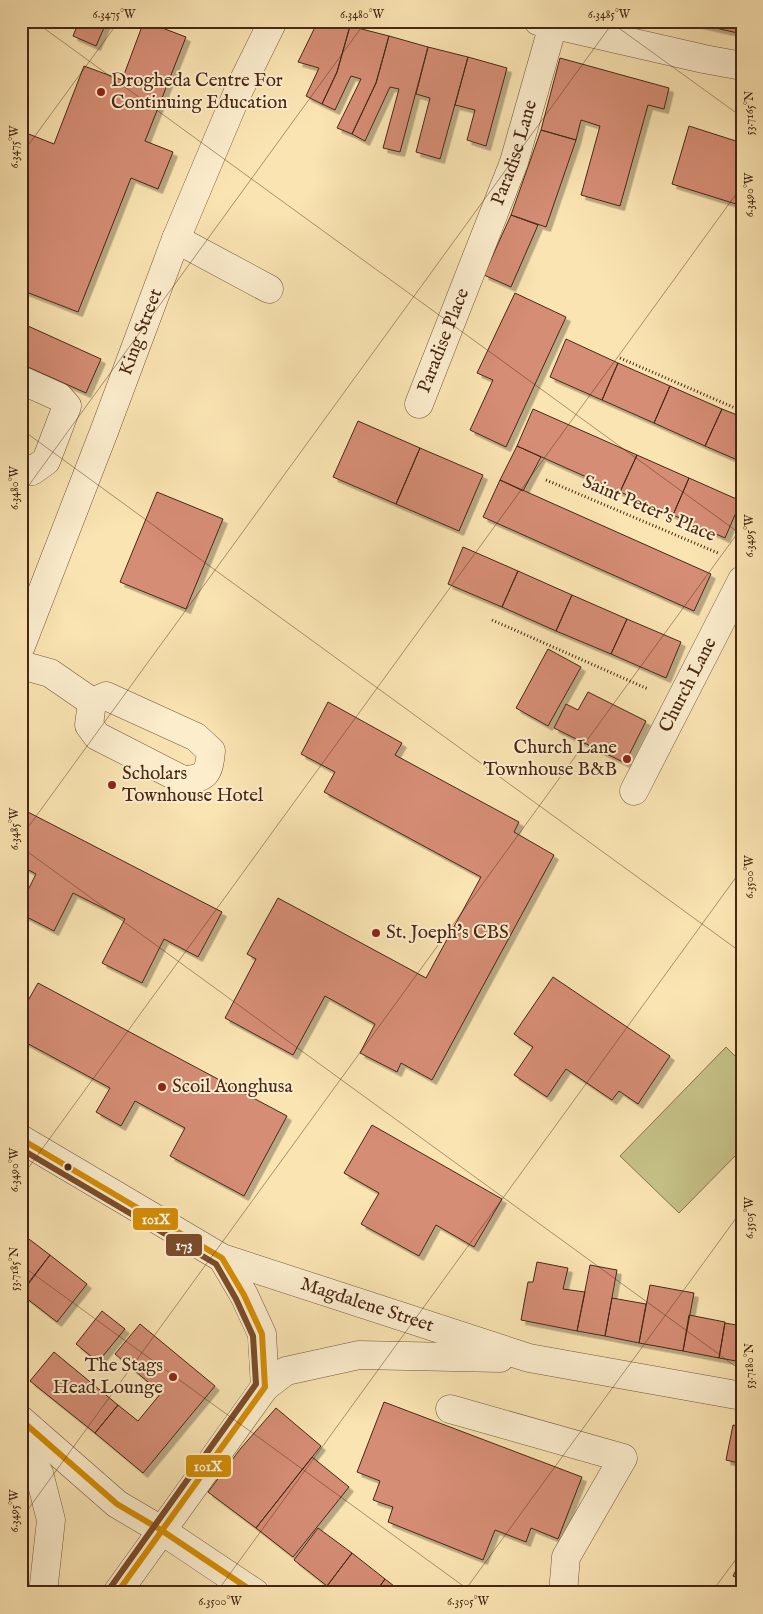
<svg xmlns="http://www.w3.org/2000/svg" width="763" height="1614" viewBox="0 0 763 1614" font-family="'IM FELL English',serif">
	<defs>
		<filter id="shadow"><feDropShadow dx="4.5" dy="4.5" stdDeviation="0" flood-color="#0004"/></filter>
	</defs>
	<rect width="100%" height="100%" fill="#fae4b2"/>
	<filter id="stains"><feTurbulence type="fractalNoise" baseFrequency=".004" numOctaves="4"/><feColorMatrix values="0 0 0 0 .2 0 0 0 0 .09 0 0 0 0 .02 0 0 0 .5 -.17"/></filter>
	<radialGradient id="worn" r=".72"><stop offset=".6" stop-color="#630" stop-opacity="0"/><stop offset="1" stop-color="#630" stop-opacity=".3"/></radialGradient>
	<path fill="#c6c287" stroke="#87744e" d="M726,1047l16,16v86l-63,64 -59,-57z"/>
	<path fill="#d58d75" stroke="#482715" filter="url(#shadow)" d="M79,21h28l-11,25 -23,-10z
		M144,21l42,16 -41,104 28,11 -15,37 -27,-11 -53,134 -57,-22v-159l33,13 30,-78 38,14z
		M318,21h16l16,5 -13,46 -15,32 -16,-8 13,-28 -21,-6z
		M685,21h57v13z
		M350,26l39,10 -13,47 -24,51 -15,-6 24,-49 -10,-3 -16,34 -13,-6 15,-32z
		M389,36l39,11 -28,105 -17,-4 16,-59 -9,-2 -25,54 -13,-7 24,-51z
		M428,47l40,10 -28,102 -24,-7 14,-54 -14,-4z
		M468,57l39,11 -21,78 -19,-6 8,-30 -20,-5z
		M560,58l109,30 -5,21 -16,-4 -28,101 -39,-11 19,-69 -19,-6 -5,20 -35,-10z
		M689,126l53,17v52l-3,10 -67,-21z
		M541,130l35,10 -30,87 -35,-12z
		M511,215l27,10 -27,62 -27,-12z
		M515,293l51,24 -60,130 -36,-17 23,-50 -16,-7z
		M28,326l73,33 -15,34 -65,-29v-22z
		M566,339l52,24 -16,37 -52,-23z
		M618,363l52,23 -16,37 -52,-23z
		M670,386l52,23 -17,37 -51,-23z
		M533,409l104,46 -17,37 -103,-46z
		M722,409l20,8v45l-37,-16z
		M358,421l62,27 -24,56 -63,-27z
		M517,446l24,11 -18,34 -23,-11z
		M420,448l63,27 -24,56 -63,-27z
		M637,455l52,23 -16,37 -53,-23z
		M689,478l52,23 -16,37 -52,-23z
		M500,480l211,94 -17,37 -211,-94z
		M157,492l66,27 -37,90 -66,-27z
		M463,547l55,24 -16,36 -54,-23z
		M518,571l54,24 -16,36 -54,-24z
		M572,595l55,24 -16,35 -55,-23z
		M627,619l54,23 -15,36 -55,-24z
		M548,649l33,18 -33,59 -32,-18z
		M588,692l58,29 -21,42 -71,-35 12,-24 12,6z
		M328,702l74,41 -7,12 124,67 -5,10 40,23 -122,225 -31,-17 -4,9 -37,-19 15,-29 -50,-28 -32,59 -68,-37 31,-59 -9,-5 31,-56 148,80 55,-101 -157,-85 11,-20 -34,-18z
		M24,810l198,102 -24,45 -34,-18 -22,44 -40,-20 23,-44 -52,-26 -19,38 -33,-17v-10l15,-30 -15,-8v-51z
		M553,977l117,79 -32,48 -19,-13 -7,9 -46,-31 -19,28 -33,-22 19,-28 -19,-13z
		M38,983l249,133 -43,80 -74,-40 15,-28 -50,-27 -14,25 -25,-14 14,-24 -89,-48v-27z
		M372,1125l130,74 -28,48 -38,-22 -17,31 -58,-32 18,-31 -35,-20z
		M21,1233l29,22 -29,37z
		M50,1255l37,29 -30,38 -36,-28z
		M537,1262l31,6 -5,21 22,3 -8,39 -56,-11 7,-38h5z
		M590,1265l27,5 -12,66 -28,-5z
		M650,1285l44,8 -11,58 -44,-8z
		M612,1298l34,6 -7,39 -34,-7z
		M102,1311l23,18 -27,33 -22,-18z
		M689,1315l36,7 -6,36 -36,-7z
		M725,1323l17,3v36l-23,-4z
		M140,1324l75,62 -72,87 -48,-40 23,-28 20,16 23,-28 -46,-39z
		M54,1352l64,53 -23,28 -65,-52z
		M384,1402l198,75 -24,62 -27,-11 -5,14 -31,-12 -12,30 -95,-38 5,-15 -20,-7 7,-19 -23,-9z
		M276,1408l45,38 -65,82 -48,-36 33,-44z
		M733,1425l9,2v37l-16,-4z
		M312,1457l37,30 -56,70 -37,-29z
		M318,1528l34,25 -25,33 -33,-26z
		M352,1553l33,26 -10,14h-39l-9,-7z
		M742,1558v22l-9,-4z
		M385,1579l18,14h-28z"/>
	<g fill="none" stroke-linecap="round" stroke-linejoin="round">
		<g stroke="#74563c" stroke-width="29">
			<g id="minor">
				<path d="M538,21l166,38 38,7"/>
				<path d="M176,239l93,50"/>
				<path d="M21,380l38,17 8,9 -21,55 -14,10 -11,-5"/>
				<path id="s1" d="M419,404l95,-242 39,-137"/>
				<path id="s2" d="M21,646l84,-217 71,-190 61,-145 36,-73"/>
				<path d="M21,665l29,8 42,29"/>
				<path d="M106,696l90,41 15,14c-2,22 -5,28 -28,29l-86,-44 -8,-11 3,-23z"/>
				<path id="s3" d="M634,791l108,-211"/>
				<path id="s4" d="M21,1139l201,119 307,100 213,38"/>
				<path d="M265,1387l21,-16 73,-16 141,3"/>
				<path d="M450,1409l173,49 -57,99 -3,36"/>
				<path d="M21,1420l96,84 44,26 94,63"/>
				<path d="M21,1441l18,32 12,47 -8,73"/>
				<path d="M117,1593l148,-206 -3,-53 -18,-39 -22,-37"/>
			</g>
		</g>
		<path stroke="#482715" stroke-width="3" stroke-dasharray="1 2.5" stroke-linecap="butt" d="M620,358l122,53
			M546,480l172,73
			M492,620l156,69"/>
		<use href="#minor" stroke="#fcedcd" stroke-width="28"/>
		<g stroke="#fcedcd" stroke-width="10">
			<path id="bus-1" d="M21,1139l201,119 22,37 18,39 3,53 -148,206
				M21,1420l96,84 44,26 94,63"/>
		</g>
		<g stroke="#fcedcd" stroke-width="10">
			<path id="bus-2" d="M21,1149l195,115 20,35 17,37 3,48 -146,204"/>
		</g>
		<use href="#bus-1" stroke="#d48d04" stroke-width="6"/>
		<use href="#bus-2" stroke="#7a4b2a" stroke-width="6"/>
	</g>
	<path fill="none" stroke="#482715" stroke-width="1" stroke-opacity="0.45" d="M34,21l708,514M609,21l133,96M21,155l98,-134M21,429l721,524M21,496l345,-475M21,837l593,-816M21,847l721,524M21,1178l721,-992M21,1265l452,328M21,1519l721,-992M216,1593l526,-724M463,1593l279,-383M711,1593l31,-42"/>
	<g fill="#8f2418" stroke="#fcedcd" stroke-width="2">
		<circle cx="101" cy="92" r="5"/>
		<circle cx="627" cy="759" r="5"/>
		<circle cx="112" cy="785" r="5"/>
		<circle cx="376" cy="933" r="5"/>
		<circle cx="162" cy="1087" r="5"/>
		<circle cx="173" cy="1377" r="5"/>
	</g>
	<circle fill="#482715" stroke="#fcedcd" stroke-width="2" cx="68" cy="1167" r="4.5"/>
	<g text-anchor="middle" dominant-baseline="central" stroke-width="4" stroke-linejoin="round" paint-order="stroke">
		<g font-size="19" fill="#482715" stroke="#fcedcd" text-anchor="start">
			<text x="111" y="81">Drogheda Centre For<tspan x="111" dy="22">Continuing Education</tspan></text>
			<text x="617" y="748" text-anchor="end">Church Lane<tspan x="617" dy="22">Townhouse B&amp;B</tspan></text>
			<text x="122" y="774">Scholars<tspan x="122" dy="22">Townhouse Hotel</tspan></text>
			<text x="386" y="933">St. Joeph's CBS</text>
			<text x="172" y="1087">Scoil Aonghusa</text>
			<text x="163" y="1366" text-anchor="end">The Stags<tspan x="163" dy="22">Head Lounge</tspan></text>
		</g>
		<g font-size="19" fill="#482715" stroke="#fcedcd">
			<text stroke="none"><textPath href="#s1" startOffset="269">Paradise Lane</textPath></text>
			<text stroke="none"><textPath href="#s2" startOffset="336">King Street</textPath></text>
			<text stroke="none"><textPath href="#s1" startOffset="68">Paradise Place</textPath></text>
			<text transform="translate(649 509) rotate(23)">Saint Peter's Place</text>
			<text stroke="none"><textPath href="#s3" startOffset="119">Church Lane</textPath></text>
			<text stroke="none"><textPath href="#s4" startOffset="386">Magdalene Street</textPath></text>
		</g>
	</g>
	<g stroke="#fcedcd" stroke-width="2">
		<rect x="132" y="1207" width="47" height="24" rx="5" fill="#d48d04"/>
		<rect x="165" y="1233" width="38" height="24" rx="5" fill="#7a4b2a"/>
		<rect x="185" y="1454" width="47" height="24" rx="5" fill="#d48d04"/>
	</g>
	<g font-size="14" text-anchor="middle" font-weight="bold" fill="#fff">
		<text x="156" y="1224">101X</text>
		<text x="184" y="1250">173</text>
		<text x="208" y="1471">101X</text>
	</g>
	<rect width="763" height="1614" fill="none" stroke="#fae4b2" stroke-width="55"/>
	<rect x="28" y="28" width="708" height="1558" fill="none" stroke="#482715" stroke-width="2"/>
	<g font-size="12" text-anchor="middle" fill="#482715">
		<text x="114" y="18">6.3475°W</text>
		<text x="362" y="18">6.3480°W</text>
		<text x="609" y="18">6.3485°W</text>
		<text transform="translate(749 113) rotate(-90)" y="4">53.7165°N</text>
		<text transform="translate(14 147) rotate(-90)" y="4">6.3475°W</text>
		<text transform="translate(749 195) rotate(-90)" y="4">6.3490°W</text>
		<text transform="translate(14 488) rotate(-90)" y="4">6.3480°W</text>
		<text transform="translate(749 536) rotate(-90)" y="4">6.3495°W</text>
		<text transform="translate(14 829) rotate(-90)" y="4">6.3485°W</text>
		<text transform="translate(749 877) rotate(-90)" y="4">6.3500°W</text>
		<text transform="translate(14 1170) rotate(-90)" y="4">6.3490°W</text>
		<text transform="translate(749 1218) rotate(-90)" y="4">6.3505°W</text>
		<text transform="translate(14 1269) rotate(-90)" y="4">53.7185°N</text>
		<text transform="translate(749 1366) rotate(-90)" y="4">53.7180°N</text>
		<text transform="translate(14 1511) rotate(-90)" y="4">6.3495°W</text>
		<text x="220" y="1605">6.3500°W</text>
		<text x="468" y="1605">6.3505°W</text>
	</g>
	<rect width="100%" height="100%" filter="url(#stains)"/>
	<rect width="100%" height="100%" fill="url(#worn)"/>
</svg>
